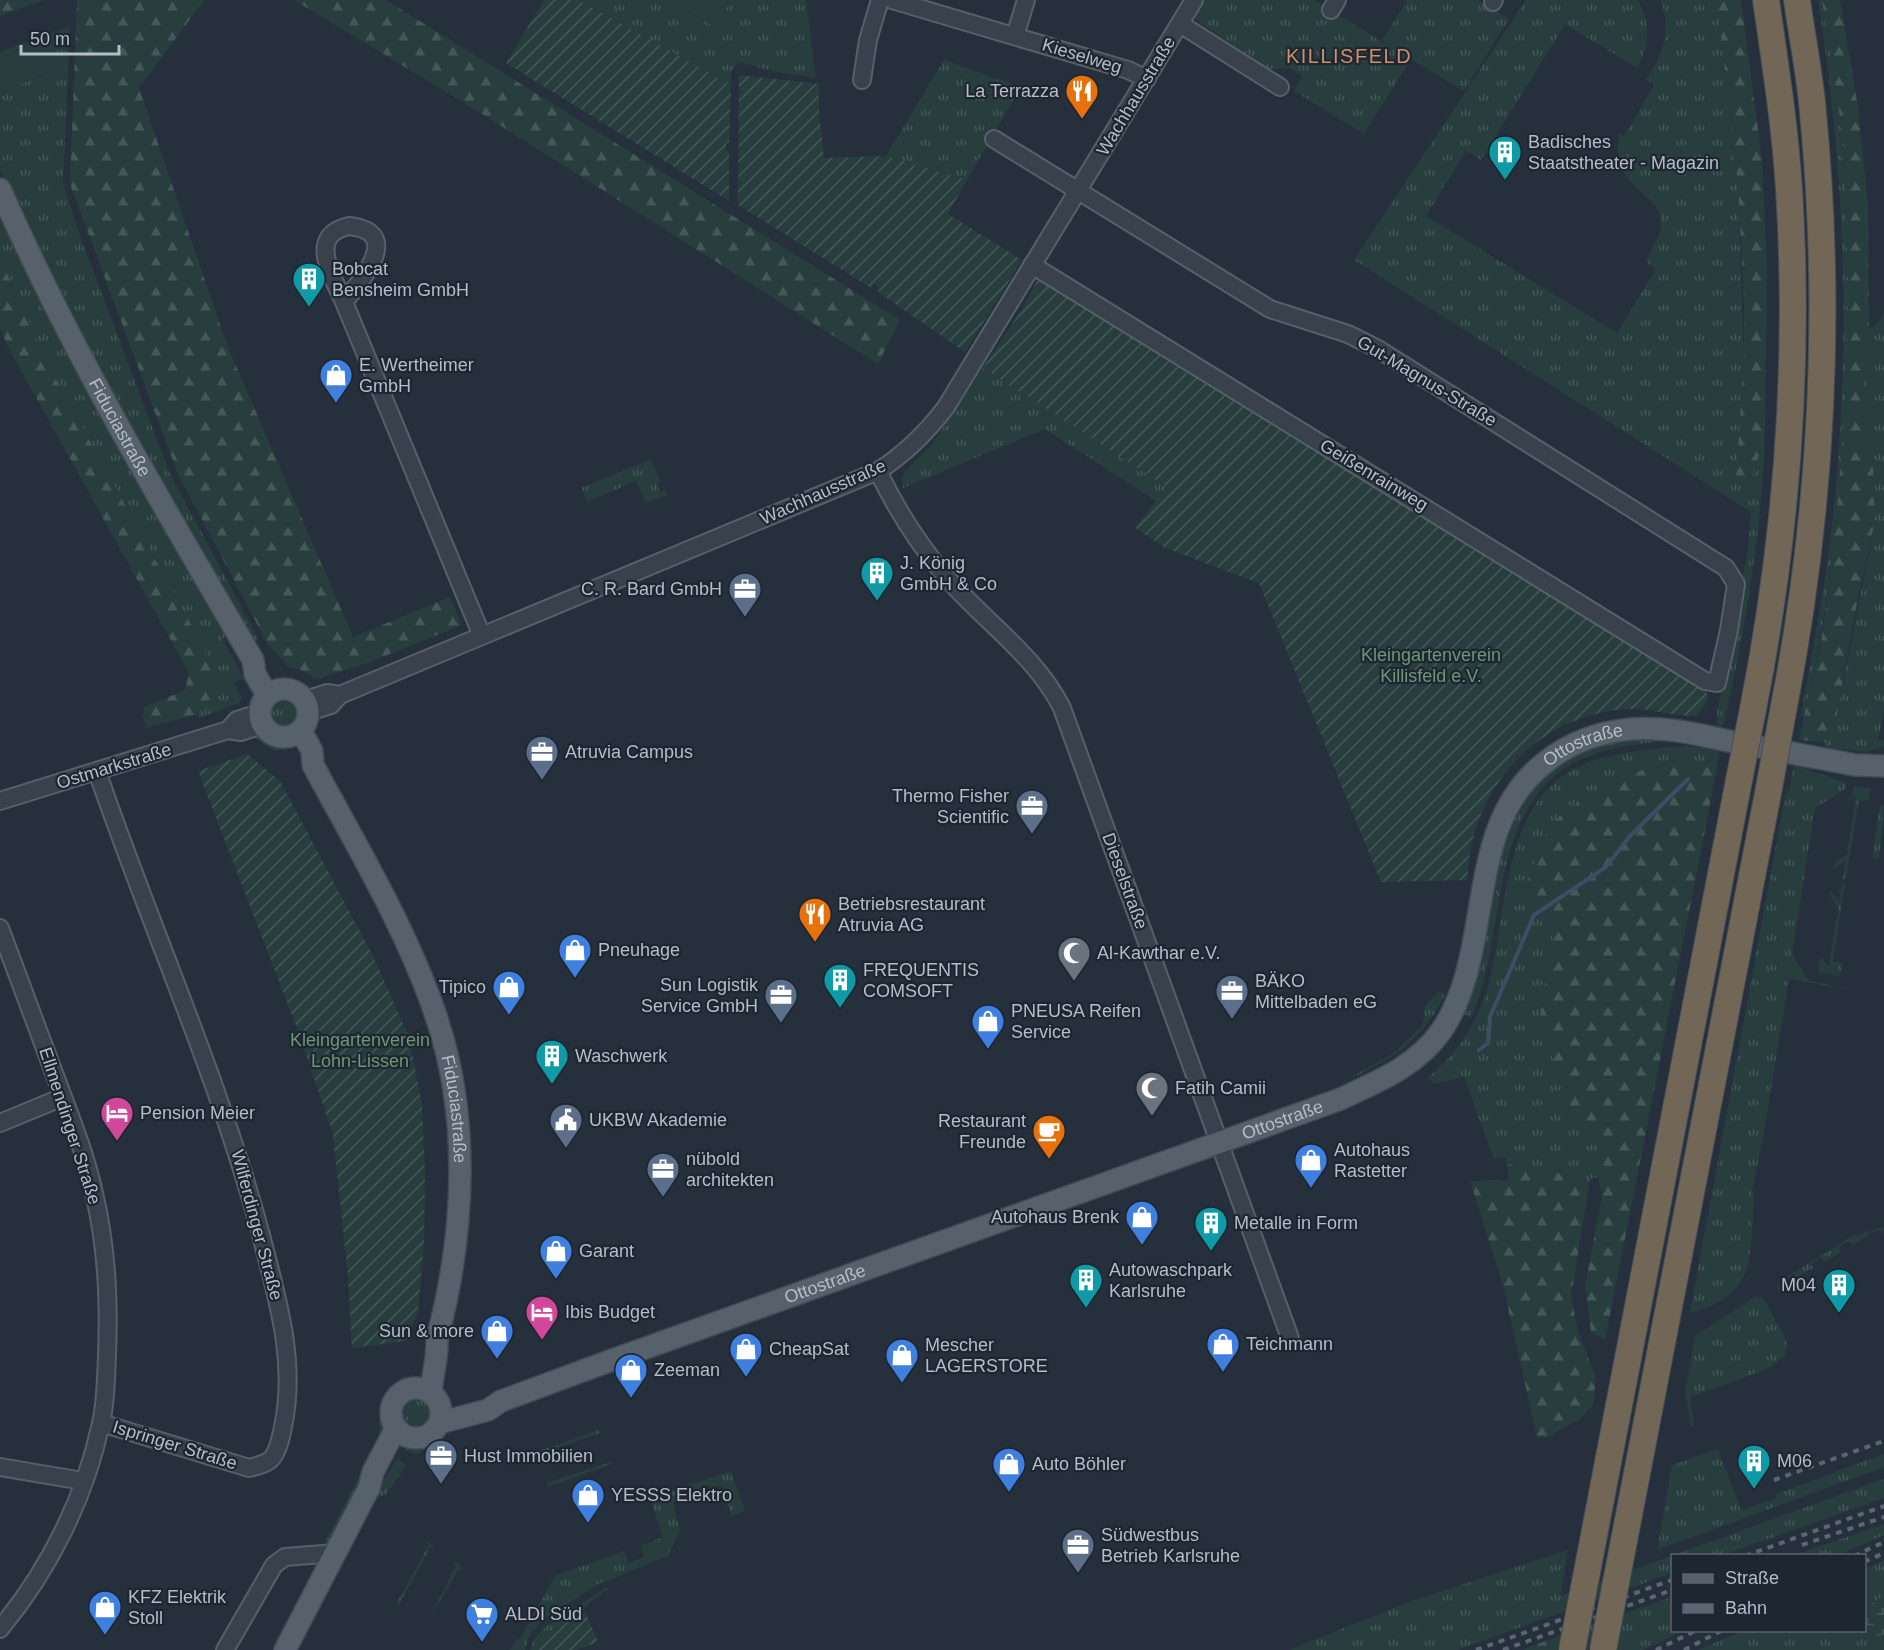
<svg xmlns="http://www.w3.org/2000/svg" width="1884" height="1650" viewBox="0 0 1884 1650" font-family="Arial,sans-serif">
	<defs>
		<pattern id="grass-tufts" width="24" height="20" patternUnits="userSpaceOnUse" patternTransform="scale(1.5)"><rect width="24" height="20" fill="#283e3e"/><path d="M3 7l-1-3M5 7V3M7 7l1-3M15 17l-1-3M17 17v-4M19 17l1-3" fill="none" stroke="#455858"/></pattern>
		<pattern id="forest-firs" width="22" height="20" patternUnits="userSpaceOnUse" patternTransform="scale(1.5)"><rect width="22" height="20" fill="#283e3e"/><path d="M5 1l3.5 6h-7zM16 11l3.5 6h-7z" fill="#455858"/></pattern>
		<pattern id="wetland-marsh" width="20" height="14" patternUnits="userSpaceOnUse" patternTransform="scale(1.5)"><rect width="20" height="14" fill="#283e3e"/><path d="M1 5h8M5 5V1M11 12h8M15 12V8" fill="none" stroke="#455858"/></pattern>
		<pattern id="garden-furrows" width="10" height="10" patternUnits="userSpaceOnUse" patternTransform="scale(1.5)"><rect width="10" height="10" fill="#283e3e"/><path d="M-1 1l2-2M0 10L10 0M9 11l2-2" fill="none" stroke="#455858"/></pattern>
	</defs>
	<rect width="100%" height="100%" fill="#25303c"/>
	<path fill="url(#grass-tufts)" d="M579,0h87l50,27 15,-27h75l10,78 -39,-6 -38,-10 -8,10v13z
		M1204,0h110l94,58 -26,-17 25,-41h71l31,19 -45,72 -53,-32 -47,75 -70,-43 8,-15 -12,-8 -21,1 -72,-48 -3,-5z
		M1526,0h112c11,23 13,38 2,62l-2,4h-4l-69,-42 -84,136 -15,-9 -40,65 191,117 39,-64 -10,-7c5,-12 15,-26 15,-40 -1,-33 -51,-29 -42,-89l5,3 30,-51 -8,-6c18,-25 25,-49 15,-79h56l21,185 6,174 7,120 14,-45c-3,98 -20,195 -41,290l-6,3 -1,-15 31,-164 3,-36 -397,-252z
		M1818,0h4c7,46 16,93 20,139 11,135 7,273 -9,407 -7,58 -14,114 -30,170l-2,-1c13,-73 28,-146 34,-220 16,-166 9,-331 -17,-495z
		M70,26l-7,156 13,43 93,247 89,166 -5,4 -111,-188 -117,-227 -25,-57v-78l59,-23 -3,-9 -4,2 -2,-4 4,-2 -3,-6 -4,1 -4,-11 -43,17v-5z
		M944,60l77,27 -54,93 -81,-24z
		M0,210l60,127 166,299 -4,3 24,42 -5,-2 -7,4 8,15 -3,5 -40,15 -2,-4 20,-24 -7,-31 -156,-283 -54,-117z
		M1884,312v397l-6,31h6v7l-18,5 -41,-5 1,-4 -4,-1 15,-28 38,-194 -8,-65v-42l-7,-10 9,-75 8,-4z
		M983,368l184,119 -11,14 -111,-72 -142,59 -1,-10 3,-7 26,-25z
		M651,459l10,23 -4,2 3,8 5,-2 2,5 -21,8 -10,-22 -49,21 -6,-14z
		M284,678l15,3 15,12h-9l-27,-14z
		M270 716a14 14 0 1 1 28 0a14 14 0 1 1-28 0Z
		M256,736l32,15 -16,-1 -16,-11z
		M1650,736l23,4c-25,3 -52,5 -76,13 -115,38 -86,176 -126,265l-9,-5 48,-195 34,-46 55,-30z
		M1688,746l32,4 -11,12 -49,1 -106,167 -16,97 29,61 2,33 35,14 -6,42 -8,2 -83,-15 -2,-7 -11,2 -30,-82 -30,7 -5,-7c29,-25 48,-54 59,-90 22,-77 11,-191 101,-225 31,-11 67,-14 99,-16z
		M1794,765l53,18 -2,6 -30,19 -23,147 17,26 50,10 -70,-12 -27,165 -10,46 2,9c-5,61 4,95 -64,114l96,-522h3z
		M1855,786l16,3 -3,12 -9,-1 -13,79h-3l2,-18 -11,7 1,-5 12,-9 9,-58 -11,7 7,-7z
		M1880,805l4,1 -5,53 -7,-1z
		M1842,884h3l-12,77 9,2 -2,14 -22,-6 2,-14 9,9 9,-58 -8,-13v-4l9,10z
		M1438,992l8,1c-24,48 -54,67 -103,89l51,-29 29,-28 2,-19z
		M1884,1227l-2,7 -2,-4 -12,3 1,3 -17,9 -3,-4 -11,6 3,5 -17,10 -3,-5 -10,7 2,4 -17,10 -2,-4 -16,9 4,7 -4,2 -1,-9 76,-47z
		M1756,1296l7,2 24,43 -2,15 -18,13 -77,28 4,28 -3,1 -6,-34 10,-56z
		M413,1375c-5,12 -17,13 -23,24 -7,12 -2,25 -8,37 -9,-22 7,-43 20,-59z
		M401 1414a15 15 0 1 1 30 0a15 15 0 1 1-30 0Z
		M599,1430l1,3 -63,22 -1,-3z
		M432,1439l6,3 -22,13 -11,-6z
		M375,1446l3,1 -46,96 -9,3z
		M1718,1449l23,61 36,-12 -1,-4 108,-40v13l-227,83 15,-85z
		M398,1458l8,8 -20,28 -9,4 -1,-6z
		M611,1462l1,2 -64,23 -1,-4z
		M731,1471l14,40 -13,5 -12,-31 -10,4 -1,-4 -23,8 -3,-6z
		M1884,1479v19l-161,57 -51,1v17l-215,77h-168l117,-47 162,-53 -8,46z
		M677,1490l2,5 -6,9 7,27 -12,25 -74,30 -54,37 -11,13 -4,14h-15l7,-12 2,2 36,-64 69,-25 5,12 15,-6 -3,-11 22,-9 -13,-38z
		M1884,1524v11l-46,20h-43z
		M426,1541l10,6 -5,-1 -33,60 -2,-2 33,-59z
		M1884,1560v90h-186l44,-19 122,-1 1,-61z
		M454,1562l8,4v5l-4,-1 -30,52 28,-56z
		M606,1588l4,1 -12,6 -60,55h-8l5,-12 10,-11z
		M1672,1597v33l11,1 -40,19h-94l2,-11z"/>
	<path fill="url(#forest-firs)" d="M0,0h43l-43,16z
		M77,0h127l-65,88 88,257 126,292 97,-40 11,28 -93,38 -51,16 -19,-10 -9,-1 -22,-25 -89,-169 -108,-290z
		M294,0h92l514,320 -22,44 -402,-254z
		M1717,0h24l21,160 5,107 -2,167 -13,45 -8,3 -8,-2 8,-121v-55l-6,-119z
		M1822,0h18l18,108 10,97 1,123 -9,75 7,10v42l6,10 2,55 -20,93 -18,101 -15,28 -23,-2c7,-37 18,-73 24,-111 22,-162 32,-326 19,-490 -4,-46 -13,-93 -20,-139z
		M0,259l54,117 156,283 7,31 -20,24 -51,14 -3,-12 1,-9 41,-17 4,-17 -181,-326 -8,-19z
		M1720,750l-12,65 -103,525 -14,-8 -6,-46 17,-90 -4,-19 6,-41 -35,-15 -2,-33 -29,-61 16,-97 -33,-34 29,-72 48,-36 62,-25 49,-2z
		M1507,1164l83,15 -19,117 7,35 18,48 -3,26 -12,13 -35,20h-9l-34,-153 -33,-104 39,-1z
		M1551,1639l-2,11h-27z"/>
	<path fill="url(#wetland-marsh)" d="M1884,1595v39l-7,2 -13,-5 1,-23z"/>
	<path fill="url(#garden-furrows)" d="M544,0h35l152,85 -2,58h-3v7l3,1v50l-223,-138z
		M739,75l80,9v27l5,47 62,-2 81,24 -19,34 74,46 -57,92 -86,-59 -2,-8 -3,-1 -3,4 -133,-83z
		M1038,279l509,308 -1,7 11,7 5,-4 134,84 10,10 3,8 -12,17c-22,1 -45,-8 -68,-7 -72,3 -133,53 -154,122 -5,15 -6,33 -8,49l-86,2 -122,-299 -94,-35 -30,-20 32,-41 -184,-119 41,-62z
		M247,754l33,27 93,175 36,81 13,68 3,69 -1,70 -6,68 -12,29 -54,7 -4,-72 -15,-141 -33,-99 -102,-265z
		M583,1607l15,35 -22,8h-38z"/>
	<path fill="#283e3e" d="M666,0h65l-14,27z
		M43,40l4,11 4,-2 3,7 -4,2 2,3 4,-1 4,8 -60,24v-35z"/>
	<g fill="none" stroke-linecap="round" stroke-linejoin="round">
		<path stroke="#3b4e64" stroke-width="4" d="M1479,1050l9,-7 2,-26 44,-102 72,-48 23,-30 59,-58"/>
		<g stroke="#57606a" stroke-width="20">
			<path id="minor" d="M892,0l236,70 19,9
				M1493,2l1,-2
				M1331,10l6,-10
				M1180,24l100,63
				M1015,36l11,-36
				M862,80l6,-40 12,-40
				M994,139l276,170 78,25 30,15 348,219 10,16 -7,46 -12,53 -12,-2 -673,-416
				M349,226c56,6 11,56 -5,76 -11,-25 -38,-67 5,-76z
				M344,302l138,334
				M878,471c18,38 42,75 69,107 38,44 89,78 115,130l228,630
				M305,700l22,-7 13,2
				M309,712l22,-7 9,-10 538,-224c27,-17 49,-39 68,-64l248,-407
				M228,730l9,-10 22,-7
				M97,771c53,155 121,304 164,464 16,63 36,126 22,192 -2,10 -5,26 -13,33 -6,5 -14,6 -21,8l-148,-45
				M0,801l228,-71 13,2 21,-7
				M0,928c19,51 38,102 57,153 14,37 29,75 37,112 13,55 15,107 13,162 -1,22 -1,47 -6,68 -16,75 -52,147 -101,206
				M0,1123l63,-26
				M0,1467l83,14
				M225,1650l49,-85 11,-8 51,-4"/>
		</g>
		<g stroke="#424b55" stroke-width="24">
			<g id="major">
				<path id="s1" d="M0,189c72,164 163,317 253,471l2,14 12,21"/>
				<circle cx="284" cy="713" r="24"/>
				<path id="s2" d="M301,731l11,20 1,14c43,80 92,161 122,248 36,104 30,220 2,326 1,19 -5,36 -6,54"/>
				<circle cx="416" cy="1413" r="25"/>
				<path id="s3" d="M439,1423l49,-13 13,-9 103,-38 734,-263c39,-18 78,-33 104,-70 54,-81 20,-206 105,-269 24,-19 53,-29 84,-32 34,-3 69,6 103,13 40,8 80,15 121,23l29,1"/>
				<path d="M285,1650l84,-162 4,-16 23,-44"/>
			</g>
		</g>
		<g stroke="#444d57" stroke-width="28">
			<path id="highway" d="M1784,706c38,-196 48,-395 29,-593 -3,-38 -11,-76 -16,-113
				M1753,709c34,-172 47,-345 36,-520 -4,-63 -14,-126 -23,-189
				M1667,1317l102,-529
				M1634,1327l105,-547"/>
		</g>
		<use href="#minor" stroke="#39424c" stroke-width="16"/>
		<use href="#major" stroke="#57616c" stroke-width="21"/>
		<use href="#highway" stroke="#726656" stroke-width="26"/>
		<path stroke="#5b6673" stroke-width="4" stroke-dasharray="6 6" stroke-linecap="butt" d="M1774,1480l110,-39
			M1802,1545l82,-28
			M1745,1556l139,-50
			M1854,1556l30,-14
			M1864,1562l20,-9
			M1476,1650l196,-70
			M1503,1650l169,-60
			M1656,1650l41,-20
			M1684,1650l39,-20"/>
		<g stroke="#444d57" stroke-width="28" stroke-linecap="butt">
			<path id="highway-bridge" d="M1739,780l14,-71
				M1769,788l15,-82
				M1572,1650l62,-323
				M1603,1650l64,-333"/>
		</g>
		<use href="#highway-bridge" stroke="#726656" stroke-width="26"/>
	</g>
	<defs>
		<g id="restaurant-pin" transform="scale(1.725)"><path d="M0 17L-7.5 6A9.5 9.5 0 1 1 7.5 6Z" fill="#e8710a" stroke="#1e2731"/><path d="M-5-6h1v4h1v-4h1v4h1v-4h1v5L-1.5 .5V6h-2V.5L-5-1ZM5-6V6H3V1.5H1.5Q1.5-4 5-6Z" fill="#fff"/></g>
		<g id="building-pin" transform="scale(1.725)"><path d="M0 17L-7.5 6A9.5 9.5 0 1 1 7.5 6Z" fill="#0f9aa8" stroke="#1e2731"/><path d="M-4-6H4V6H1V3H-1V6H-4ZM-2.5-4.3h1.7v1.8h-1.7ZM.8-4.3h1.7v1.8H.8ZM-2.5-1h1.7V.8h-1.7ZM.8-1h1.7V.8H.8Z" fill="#fff"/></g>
		<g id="shop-pin" transform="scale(1.725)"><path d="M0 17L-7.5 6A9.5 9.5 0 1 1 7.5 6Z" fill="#3f7fe0" stroke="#1e2731"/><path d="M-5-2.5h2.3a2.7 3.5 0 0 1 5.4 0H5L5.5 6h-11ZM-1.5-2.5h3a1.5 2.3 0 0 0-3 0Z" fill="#fff"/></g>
		<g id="office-pin" transform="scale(1.725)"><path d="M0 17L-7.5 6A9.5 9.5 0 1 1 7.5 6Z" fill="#5c6f8a" stroke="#1e2731"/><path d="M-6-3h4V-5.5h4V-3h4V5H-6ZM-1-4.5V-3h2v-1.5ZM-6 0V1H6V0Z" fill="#fff"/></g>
		<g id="mosque-pin" transform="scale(1.725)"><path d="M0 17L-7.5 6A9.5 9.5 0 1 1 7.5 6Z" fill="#6b7280" stroke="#1e2731"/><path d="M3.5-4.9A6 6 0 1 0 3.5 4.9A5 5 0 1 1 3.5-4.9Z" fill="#fff"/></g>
		<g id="hotel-pin" transform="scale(1.725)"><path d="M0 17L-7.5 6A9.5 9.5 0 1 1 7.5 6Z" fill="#d1479c" stroke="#1e2731"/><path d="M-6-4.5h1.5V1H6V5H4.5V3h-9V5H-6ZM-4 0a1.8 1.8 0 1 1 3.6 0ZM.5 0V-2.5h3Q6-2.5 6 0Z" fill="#fff"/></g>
		<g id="civic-pin" transform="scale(1.725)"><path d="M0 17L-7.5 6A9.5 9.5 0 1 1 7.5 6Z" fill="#5c6f8a" stroke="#1e2731"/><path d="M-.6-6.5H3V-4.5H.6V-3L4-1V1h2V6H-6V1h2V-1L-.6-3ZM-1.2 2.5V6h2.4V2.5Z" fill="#fff"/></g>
		<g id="cafe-pin" transform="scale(1.725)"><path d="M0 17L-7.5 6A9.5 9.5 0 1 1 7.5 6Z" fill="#e8710a" stroke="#1e2731"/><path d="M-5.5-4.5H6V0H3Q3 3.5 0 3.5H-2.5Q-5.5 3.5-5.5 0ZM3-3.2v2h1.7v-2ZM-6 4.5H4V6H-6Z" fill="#fff"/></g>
		<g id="supermarket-pin" transform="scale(1.725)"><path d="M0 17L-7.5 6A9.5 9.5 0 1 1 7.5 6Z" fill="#3f7fe0" stroke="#1e2731"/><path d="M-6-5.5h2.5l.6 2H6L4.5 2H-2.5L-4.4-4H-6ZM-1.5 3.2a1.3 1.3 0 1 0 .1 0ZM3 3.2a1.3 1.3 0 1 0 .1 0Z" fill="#fff"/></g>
	</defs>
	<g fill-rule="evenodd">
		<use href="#restaurant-pin" x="1082" y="91"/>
		<use href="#building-pin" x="1505" y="152"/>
		<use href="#building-pin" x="309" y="279"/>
		<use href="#shop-pin" x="336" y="375"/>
		<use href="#building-pin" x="877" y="573"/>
		<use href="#office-pin" x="745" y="589"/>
		<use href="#office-pin" x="542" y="752"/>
		<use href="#office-pin" x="1032" y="806"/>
		<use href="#restaurant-pin" x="815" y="914"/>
		<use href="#shop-pin" x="575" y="950"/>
		<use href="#mosque-pin" x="1074" y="953"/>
		<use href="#building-pin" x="840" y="980"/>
		<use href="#shop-pin" x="509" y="987"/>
		<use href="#office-pin" x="1232" y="991"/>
		<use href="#office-pin" x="781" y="995"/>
		<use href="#shop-pin" x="988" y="1021"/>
		<use href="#building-pin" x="552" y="1056"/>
		<use href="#mosque-pin" x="1152" y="1088"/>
		<use href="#hotel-pin" x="117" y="1113"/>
		<use href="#civic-pin" x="566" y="1120"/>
		<use href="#cafe-pin" x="1049" y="1131"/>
		<use href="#shop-pin" x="1311" y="1160"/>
		<use href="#office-pin" x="663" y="1169"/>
		<use href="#shop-pin" x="1142" y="1217"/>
		<use href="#building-pin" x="1211" y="1223"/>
		<use href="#shop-pin" x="556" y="1251"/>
		<use href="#building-pin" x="1086" y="1280"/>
		<use href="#building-pin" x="1839" y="1285"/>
		<use href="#hotel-pin" x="542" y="1312"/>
		<use href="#shop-pin" x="497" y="1331"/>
		<use href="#shop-pin" x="1223" y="1344"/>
		<use href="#shop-pin" x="746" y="1349"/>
		<use href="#shop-pin" x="902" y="1355"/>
		<use href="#shop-pin" x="631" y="1370"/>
		<use href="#office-pin" x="441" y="1456"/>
		<use href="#building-pin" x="1754" y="1461"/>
		<use href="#shop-pin" x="1009" y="1464"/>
		<use href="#shop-pin" x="588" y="1495"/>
		<use href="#office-pin" x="1078" y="1545"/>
		<use href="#shop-pin" x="105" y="1607"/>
		<use href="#supermarket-pin" x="482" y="1614"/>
	</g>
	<g text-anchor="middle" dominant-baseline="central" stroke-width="4.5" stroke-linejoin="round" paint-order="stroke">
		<g font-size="18" fill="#b4bdc8" stroke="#1e2731">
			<text transform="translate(1082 56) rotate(17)">Kieselweg</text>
			<text transform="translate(1136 96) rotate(-59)">Wachhausstraße</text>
			<text transform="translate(1427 381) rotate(31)">Gut-Magnus-Straße</text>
			<text stroke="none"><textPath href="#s1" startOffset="267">Fiduciastraße</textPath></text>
			<text transform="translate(1374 475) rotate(31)">Geißenrainweg</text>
			<text transform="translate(823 492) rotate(-24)">Wachhausstraße</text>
			<text stroke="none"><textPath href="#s3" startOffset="1418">Ottostraße</textPath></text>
			<text transform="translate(114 766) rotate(-17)">Ostmarkstraße</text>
			<text transform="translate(1125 881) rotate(70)">Dieselstraße</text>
			<text stroke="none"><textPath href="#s2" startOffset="412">Fiduciastraße</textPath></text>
			<text stroke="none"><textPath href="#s3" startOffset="897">Ottostraße</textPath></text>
			<text transform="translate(70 1126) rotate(72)">Ellmendinger Straße</text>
			<text transform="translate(257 1225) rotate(75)">Wilferdinger Straße</text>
			<text stroke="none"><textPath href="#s3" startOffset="411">Ottostraße</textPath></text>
			<text transform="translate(175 1445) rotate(17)">Ispringer Straße</text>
		</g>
		<g font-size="18" fill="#b4bdc8" stroke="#1e2731" text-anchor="start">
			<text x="1059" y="91" text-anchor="end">La Terrazza</text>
			<text x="1528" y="142">Badisches<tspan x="1528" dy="21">Staatstheater - Magazin</tspan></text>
			<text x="332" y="269">Bobcat<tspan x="332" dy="21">Bensheim GmbH</tspan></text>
			<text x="359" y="365">E. Wertheimer<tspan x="359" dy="21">GmbH</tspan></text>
			<text x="900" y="563">J. König<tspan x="900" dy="21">GmbH &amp; Co</tspan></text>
			<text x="722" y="589" text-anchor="end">C. R. Bard GmbH</text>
			<text x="565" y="752">Atruvia Campus</text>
			<text x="1009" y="796" text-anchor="end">Thermo Fisher<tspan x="1009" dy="21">Scientific</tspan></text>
			<text x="838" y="904">Betriebsrestaurant<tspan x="838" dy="21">Atruvia AG</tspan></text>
			<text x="598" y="950">Pneuhage</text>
			<text x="1097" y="953">Al-Kawthar e.V.</text>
			<text x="863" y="970">FREQUENTIS<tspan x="863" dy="21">COMSOFT</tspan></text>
			<text x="1255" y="981">BÄKO<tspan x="1255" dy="21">Mittelbaden eG</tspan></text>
			<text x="758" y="985" text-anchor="end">Sun Logistik<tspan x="758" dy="21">Service GmbH</tspan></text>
			<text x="486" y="987" text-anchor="end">Tipico</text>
			<text x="1011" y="1011">PNEUSA Reifen<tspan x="1011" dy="21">Service</tspan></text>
			<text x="575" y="1056">Waschwerk</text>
			<text x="1175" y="1088">Fatih Camii</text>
			<text x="140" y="1113">Pension Meier</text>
			<text x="589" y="1120">UKBW Akademie</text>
			<text x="1026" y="1121" text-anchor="end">Restaurant<tspan x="1026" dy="21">Freunde</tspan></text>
			<text x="1334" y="1150">Autohaus<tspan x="1334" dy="21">Rastetter</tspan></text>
			<text x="686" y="1159">nübold<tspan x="686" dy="21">architekten</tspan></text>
			<text x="1119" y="1217" text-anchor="end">Autohaus Brenk</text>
			<text x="1234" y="1223">Metalle in Form</text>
			<text x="579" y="1251">Garant</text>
			<text x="1109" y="1270">Autowaschpark<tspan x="1109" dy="21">Karlsruhe</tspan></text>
			<text x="1816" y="1285" text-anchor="end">M04</text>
			<text x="565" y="1312">Ibis Budget</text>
			<text x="474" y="1331" text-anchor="end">Sun &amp; more</text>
			<text x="1246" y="1344">Teichmann</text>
			<text x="925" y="1345">Mescher<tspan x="925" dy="21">LAGERSTORE</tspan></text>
			<text x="769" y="1349">CheapSat</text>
			<text x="654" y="1370">Zeeman</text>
			<text x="464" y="1456">Hust Immobilien</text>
			<text x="1777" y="1461">M06</text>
			<text x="1032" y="1464">Auto Böhler</text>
			<text x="611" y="1495">YESSS Elektro</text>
			<text x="1101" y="1535">Südwestbus<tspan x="1101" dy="21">Betrieb Karlsruhe</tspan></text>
			<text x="128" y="1597">KFZ Elektrik<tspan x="128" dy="21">Stoll</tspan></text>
			<text x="505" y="1614">ALDI Süd</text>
		</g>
		<g font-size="18" fill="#6d9775" stroke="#1e2731">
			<text x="1431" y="655">Kleingartenverein<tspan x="1431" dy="21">Killisfeld e.V.</tspan></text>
			<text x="360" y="1040">Kleingartenverein<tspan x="360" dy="21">Lohn-Lissen</tspan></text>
		</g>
		<g font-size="20" letter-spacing="1.5" fill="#cf9068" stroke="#1e2731">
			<text x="1349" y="56">KILLISFELD</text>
		</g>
	</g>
	<rect x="1671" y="1554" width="195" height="78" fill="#1e2731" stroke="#5a636d" stroke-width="1.5"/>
	<rect x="1683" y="1574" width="30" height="9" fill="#57616c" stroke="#5a636d" stroke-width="1.5"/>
	<text x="1725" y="1584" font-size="18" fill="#b4bdc8">Straße</text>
	<rect x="1683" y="1604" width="30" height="9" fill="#5b6673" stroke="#5a636d" stroke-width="1.5"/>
	<text x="1725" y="1614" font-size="18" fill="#b4bdc8">Bahn</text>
	<path d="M21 45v9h98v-9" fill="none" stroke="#b4bdc8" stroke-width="3"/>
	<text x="30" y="45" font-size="18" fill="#b4bdc8" stroke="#1e2731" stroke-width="4.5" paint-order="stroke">50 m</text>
</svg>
